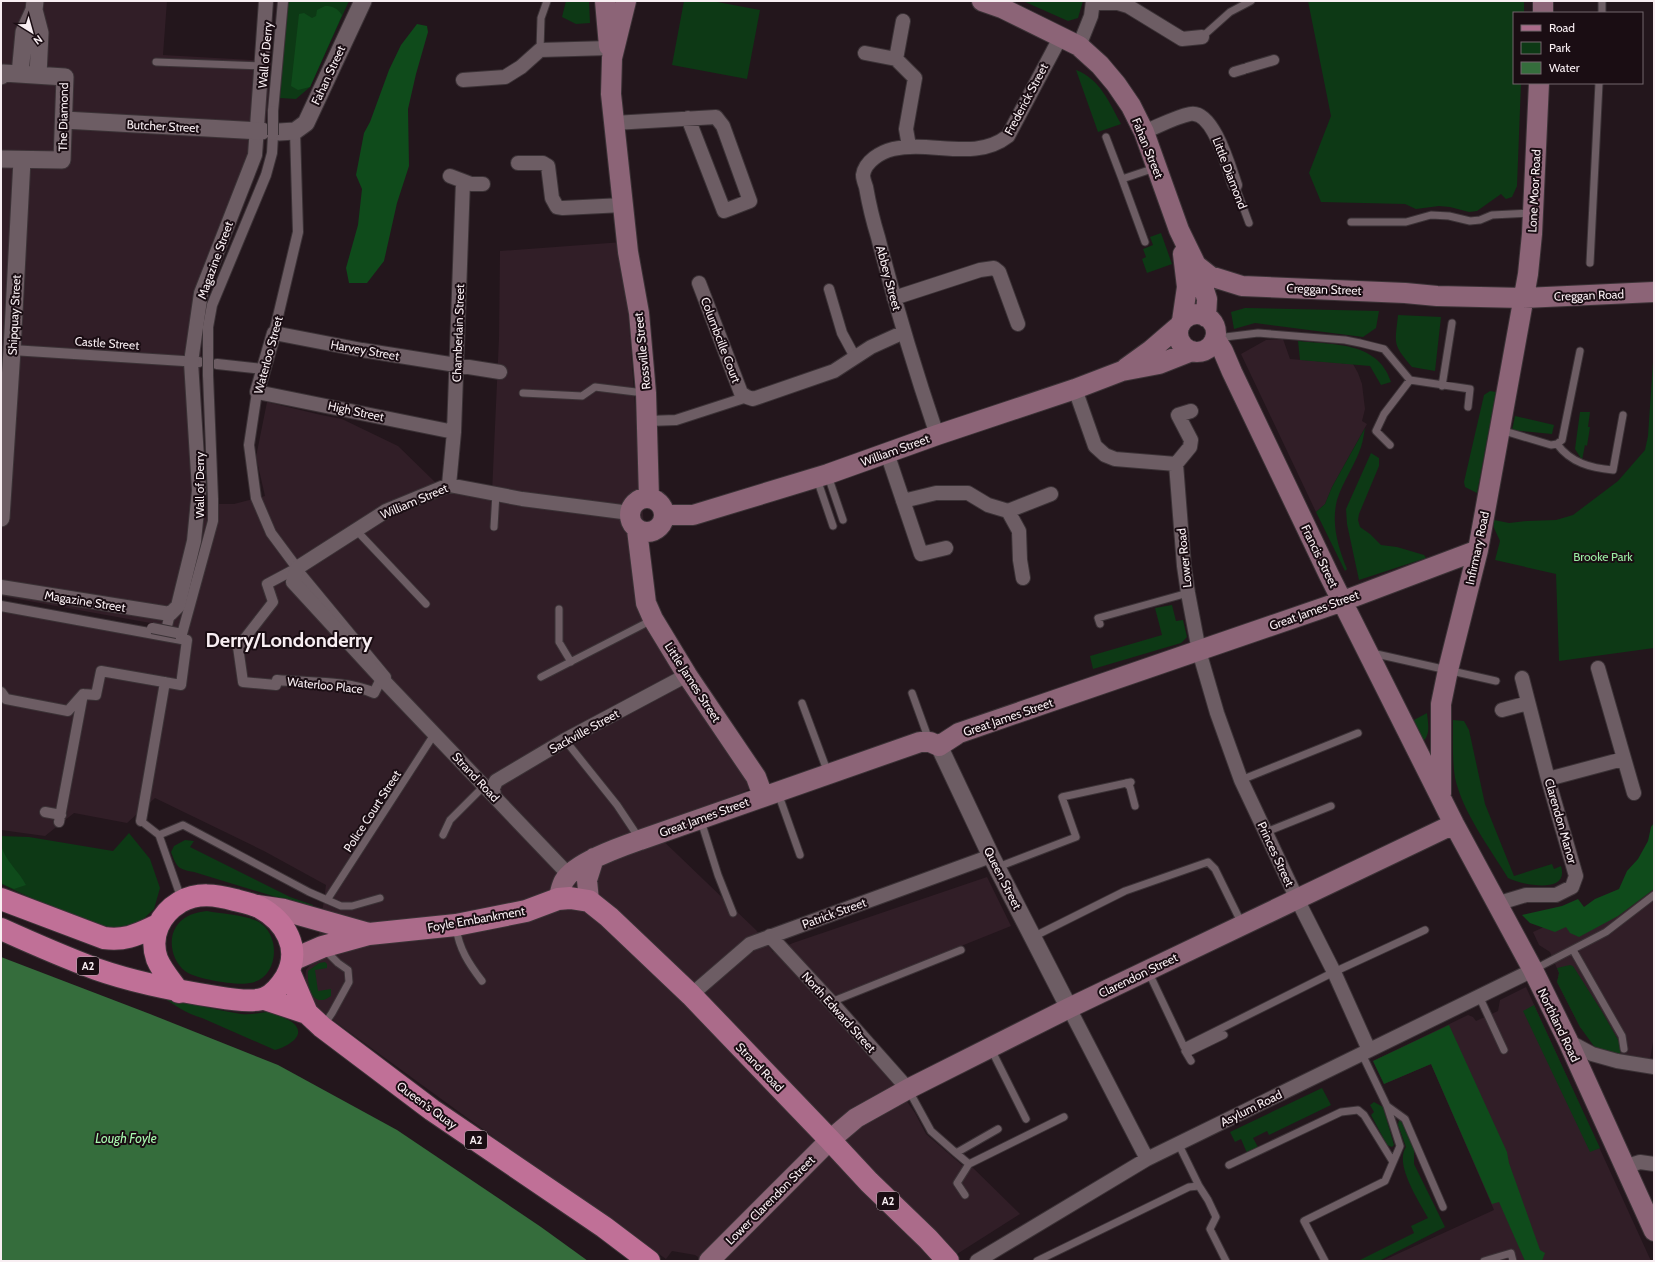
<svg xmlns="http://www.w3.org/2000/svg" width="1655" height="1262" viewBox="0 0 1655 1262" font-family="Cabin,sans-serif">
	<rect width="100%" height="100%" fill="#23161c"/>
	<path fill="#311e27" d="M1,1h166l-4,54 108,6 -7,87 -52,133 -10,46 -2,50 7,144 -29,107 -177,-32z
		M623,242l28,380 103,165 -100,45 102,98 17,22 20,-9 194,-66 24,49 -177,71 81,116 11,21 36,31 7,-1 51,50 -74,47h-242l-9,-6 -23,-4 -6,8 -119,-83 -228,-166 -15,-21 2,-19 10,-12 10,-73 -62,-34 -109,-53 -28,25 -53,-10 -29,23 -44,-6v-224l184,33 33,-117 -1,-18h17l31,-8 -9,-39 11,-55 54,13 21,4 56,27 38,37 56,10 7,-155 1,-87z
		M1283,339l7,20 63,5 5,9 4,11 3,25 -3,12 5,3 -35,63 -7,17 -9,8 -75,-158 25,-14z
		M1654,865v177h-1l-3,18 -48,-9 -22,-24 -23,-45 2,-9 -9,-21 -11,-7 -6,-13 110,-50z
		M1526,987l125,274h-269l112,-51 -63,-146 -47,20 -11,-23 95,-46 5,2 3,4 22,-10 2,-11z"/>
	<path fill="#0d3915" d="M286,1h63l-39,86 -14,12 -16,-1z
		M566,1h23l1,22 -14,1 -14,-7z
		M684,1h28l48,9 -13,69 -75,-14z
		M1023,1h60l-5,17 -10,3z
		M1308,1h216v12h-10v70h7l-4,103 -5,11 -6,2 -5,-5 -24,17 -8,1 -19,-5 -11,-1 -23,3 -11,-5 -84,-2 -12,-29 22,-57z
		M1076,70c24,9 33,32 45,54l-23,8z
		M1161,233l11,31 -25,9 -5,-14 4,-2 -3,-8 10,-4 -3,-8z
		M1245,308l134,3 -3,17 -13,9 -108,-14 -21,6 -3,-17z
		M1398,315l43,2 -6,54 -23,-4c-20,-24 -17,-22 -14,-52z
		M1298,341c35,4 80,0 93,41l-10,3 -11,-19 -70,-6z
		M1654,347v301l-95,13 -3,-87 -61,-14 5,-19 -6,-13v-8l15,3 18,-2 29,-1 17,-5 45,-34 27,-31 3,-14z
		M1490,391l6,1 -19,101 -12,-6 -1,-5 20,-87z
		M1580,412h10l-2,15h2l-3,19 -2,-1 -3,15 -7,-11z
		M1515,416l39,9 -2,9 -40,-4z
		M1365,428c-1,6 -2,13 -4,19 -6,18 -18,34 -24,53 -6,24 1,47 10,69l-2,2 -29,-59 9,-8 7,-17z
		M1371,453l8,5v8l-20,48 -1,6 2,7 10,7 11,11 16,2 27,8 2,3 -67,22 -12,-56 -1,-15z
		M1172,605l4,16 7,-1 4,17 -6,6 -88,26 -3,-13 72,-21 -7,-27z
		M1427,713c1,10 4,23 -5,29l-10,-21z
		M1453,720l11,1 5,9 16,74 29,72 38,-12 2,5 7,-3c9,29 -39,19 -53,12 -18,-30 -45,-65 -53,-100 -3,-19 -2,-39 -2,-58z
		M129,833l21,26 10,29 -6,21 -15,14 -24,8 -53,-19 -61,-28v-48l28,1 84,14z
		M185,840l9,1 -4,6 100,50 23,8 -1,3 -118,-36c-16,-3 -17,-4 -23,-20l3,-6z
		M207,911c15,3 45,4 56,14 18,16 14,54 -13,58 -13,3 -55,-4 -65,-12 -15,-12 -19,-38 -3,-51 7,-6 16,-8 25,-9z
		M325,962l2,2v4l-12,2 3,21 13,-2v7c-19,14 -24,-11 -23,-25l11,-8z
		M1570,965l3,1 28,44 20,35 -1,10 -24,-6 -16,-22 -23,-45 2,-9 -2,-5z
		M164,998c26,5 51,12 77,16 14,2 25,-5 41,-1l-2,3c4,2 9,4 12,6 17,13 -5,25 -17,28l-73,-32c-15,-4 -26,-12 -38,-20z
		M1534,1005l66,143 -10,4 -67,-141z
		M1322,1088l9,17 -62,30 -2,-4 -14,7 5,9 -11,6 -6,-14 -6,3 -5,-10z
		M1374,1102l9,5 11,38 -2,2 -5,-2 -16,-30 3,-3 -4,-7z
		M1399,1120l5,2 10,23v19l31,63 -66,34h-21l56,-28 -3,-7 17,-8c-9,-17 -34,-54 -22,-71l-8,-22z"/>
	<path fill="#0f4b1b" d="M325,6c8,0 12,2 17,9l-32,72 -12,3 -7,-4 8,-72 5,-1 8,5 4,-2 1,-6z
		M417,24l10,2 1,6 -12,42 -8,35 1,57 -12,37 -13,58 -17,22h-18l-3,-15 12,-43 4,-36 -6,-14 8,-42 6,-11 19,-52 12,-25z
		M1654,823v66l-36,27 -39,21 -9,-4 -4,-6 -11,5 -25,-9 -8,-8 40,-9 16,-7 6,8 11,-8 24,-10 8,-18 11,-12 10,-18 3,-14z
		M1,845c4,16 18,26 25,40l-12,4 -13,-6z
		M1449,1025l58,127 2,11 31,87 5,3 -3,8h-17l-26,-59 -7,2 -61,-140 -47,20 -11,-23z"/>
	<path fill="#356d3c" d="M1,957l149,57 128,51 119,65 144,97 47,34h-587z"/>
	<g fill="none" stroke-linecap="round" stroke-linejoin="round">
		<g stroke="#3b3236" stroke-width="9">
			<path id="service" d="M1602,13v-12
				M1202,37l28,-25 21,-11
				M540,50l1,-32 6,-17
				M156,62l105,4
				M1106,137l16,42
				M1235,185l14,38
				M1351,222h55l25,-7 18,1 21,5 10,-1 12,-5 41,-2
				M1145,242l-23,-63 33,-11
				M1590,263l9,-180
				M1217,338l41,-5 87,7 15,3 24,6 26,31
				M1442,386l10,-63
				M523,393l59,3 13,-9 49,6
				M1501,430l50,15 6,-1 5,-4 18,-89
				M1557,444c14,19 34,24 56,26l10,-55
				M1390,445l-14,-14 8,-17 26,-34 60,9 -2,18
				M828,476l15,44
				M817,479l16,47
				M494,527l2,-34
				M356,530l70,74
				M559,609v33l12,20
				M1100,624l-2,-6 90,-25
				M1372,653l124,28
				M541,677l111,-57
				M912,693l17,47
				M802,703l26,70
				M565,740l52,65 22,33
				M1241,780l117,-47
				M1126,783l4,4 5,19
				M778,793l22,62
				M141,821l18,14 22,63
				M701,821l17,54 15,38
				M1266,832l65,-26
				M159,835l24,-10 126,67 32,14h11l28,-8
				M443,835l7,-15 34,-34
				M998,867l78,-30 -14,-40 69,-15
				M327,900l108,-167
				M456,927c3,22 13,37 26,54
				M1033,937l92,-46 83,-29 7,7 27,55
				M1573,950l49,86 2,13
				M1533,970l73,-38 48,-37
				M1148,971l36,76 150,-75 91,-42
				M1479,996l25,54
				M831,1002l130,-52
				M324,1025l8,-12 17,-31 -1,-12 -10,-7 -14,-14
				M991,1049l35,70
				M1185,1051l6,10
				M1187,1053l37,-18
				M1362,1054l25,52 18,13 38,88
				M908,1089l23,42 25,22 42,-24
				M1178,1143l21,43
				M956,1153l13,11 -12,19 8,12
				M969,1164l95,-47
				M1229,1165l112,-53 17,-2 6,5 29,47
				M1037,1261l152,-74 10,-1 9,14 8,17 -6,12 16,32
				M1325,1261l-21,-40 81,-40 15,-35 -13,-40
				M1484,1261l27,-8 2,8"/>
		</g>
		<g stroke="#3b3236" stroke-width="12">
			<path id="pedestrian" d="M1247,68l27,-8
				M1234,72l10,-3
				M273,111l10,-110
				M829,289l13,44 13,24
				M274,333l24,-101 -3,-101
				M12,350l187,12
				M208,351v-24l4,-22 54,-130 6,-22 1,-18
				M217,364l46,5
				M257,392l-8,53 7,53 15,35 26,35
				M648,421l28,-1 71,-23
				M297,568l3,5 86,104 -6,4 -6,12c-26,-12 -68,-10 -97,-13l-1,5 -33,-3 -5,-35 35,-45 -6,-18z
				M1,606l186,34 -6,45 -80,-14 -5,24 -13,-1 -15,17 -62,-12 -5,-7
				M167,626l3,-12
				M177,633l5,1 31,-113v-22l-5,-124
				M45,812l16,3
				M141,821l24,-139
				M59,822l24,-128"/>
		</g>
		<g stroke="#3b3236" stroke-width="16">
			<path id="minor" d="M1093,3h25l10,3 54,33 20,-2
				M1079,46l12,-30 2,-15
				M865,53l31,6 19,19 -9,51 3,17
				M896,59l7,-38
				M463,80l42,-3 16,-10 19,-17 69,-2
				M614,123l102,-6 7,9 27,75 -26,10 -36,-93
				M1144,132c15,-6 31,-15 46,-18 23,-5 39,54 45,71
				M518,163h25l5,3 4,32 5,9 6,1 60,-3
				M450,176l21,8h12
				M699,283l42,110 6,4 6,2 81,-28 37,-24 33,-15
				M894,298l86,-28 14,-2 5,4 19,52
				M1075,389l20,57 10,9 10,4 61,5 8,102 4,27 11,58 18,62 24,67 56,119 37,73 35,78
				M454,432l-197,-40 17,-59 88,17 138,22
				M937,435c-22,-65 -42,-131 -59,-198 -5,-16 -9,-33 -12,-50 -1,-3 -3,-8 -3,-12 2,-14 18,-23 30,-26 38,-9 82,13 115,-13l53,-100
				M887,453l34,101 25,-6
				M1176,464l14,-17 1,-7 -13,-25 13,-4
				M449,485l5,-53 9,-251
				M903,501l33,-8h32l20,12 20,6 11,20 1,29 3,18
				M1008,511l43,-17
				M1,587l169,27 8,-8 16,-65 5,-51 -8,-128 10,-69 54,-138 11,-154
				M1598,668l36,125
				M1502,710l26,-7
				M1548,779l75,-20
				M494,796l-1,-8 3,-7 69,-41 122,-65
				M569,875l-186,-195 -90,-98 4,-14 89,-57 63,-26 73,14 108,14
				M1496,904l30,-9h30l16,-8 4,-11 -28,-97 -26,-101
				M770,936l61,66 77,87
				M691,995l59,-51 241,-88
				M1069,1008l78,151
				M1568,1041l24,13 25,7 37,6
				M1624,1167l16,-5 14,2
				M977,1261l170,-102 386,-189"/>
		</g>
		<g stroke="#3b3236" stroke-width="19">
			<path id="tertiary" d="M35,1l-1,9 6,23 -2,42
				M20,74l4,-42 10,-22
				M1,76l2,-3 62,4 -3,83 -61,-1
				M64,120l198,11
				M279,132l16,-1 11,-8 57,-122
				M1,518l11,-168 10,-190
				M939,746l52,110 78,152"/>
		</g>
		<g stroke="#3b3236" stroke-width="22">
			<path id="secondary" d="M605,1l4,45
				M626,1l-14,57 -1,36 17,158 11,61 7,80 3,105
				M982,1l20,7 77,38 21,19 16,19 15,22 13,26 35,98 17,35 11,34 -1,18
				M1543,13v-12
				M1196,265l14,11 32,10 163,7 32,3 86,2 131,-6
				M1178 333a19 19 0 1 1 38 0a19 19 0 1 1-38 0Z
				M1182,321l5,-34 -4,-33
				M1215,338l8,13 9,21 97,203 125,249 79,146 35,71 86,190
				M1126,368l25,-18 29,-25
				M630 515a17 17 0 1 1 34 0a17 17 0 1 1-34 0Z
				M665,515h28l135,-41 109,-39 138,-46 47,-18 37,-7 33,-13
				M637,530l9,73 7,16 34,56 69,102 7,19
				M1441,794v-90l7,-34 30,-120 50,-276 4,-40 7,-151
				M558,899c2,-5 3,-13 6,-18 10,-18 56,-34 76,-41l280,-98h10l9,4 20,-13 384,-132 135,-51
				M589,901l-2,-21 7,-22
				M709,1261l121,-121 26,-22 52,-29 161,-81 385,-184"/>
		</g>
		<g stroke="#3b3236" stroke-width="24">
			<path id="primary" d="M257,906l27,4 85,24
				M292,960l30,-13 47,-13 87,-9 70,-14 32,-12 12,-1 19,3 20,16 82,78 139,145 39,42 59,57 20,22"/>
		</g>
		<g stroke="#3b3236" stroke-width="24">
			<path id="trunk" d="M1,899l103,39c23,3 34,-4 54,-13
				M1,929c31,14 63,28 95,40 37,13 82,22 121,28 12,2 37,6 48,1 9,-4 16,-13 21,-21 16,-29 -1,-56 -27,-70 -7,-3 -16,-5 -24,-7 -19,-5 -37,-8 -55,2 -20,12 -31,34 -23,57 5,12 14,22 22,33
				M289,971l18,42
				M265,999l42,14 15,14 110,83 172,117 45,34"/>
		</g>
		<use href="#service" stroke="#6d5d64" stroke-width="7"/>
		<use href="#pedestrian" stroke="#6d5d64" stroke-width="10"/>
		<use href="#minor" stroke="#6d5d64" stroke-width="14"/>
		<use href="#tertiary" stroke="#6d5d64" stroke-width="17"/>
		<use href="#secondary" stroke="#8c6477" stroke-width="20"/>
		<use href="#primary" stroke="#ab6b8a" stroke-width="22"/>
		<use href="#trunk" stroke="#c07097" stroke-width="22"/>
		<g stroke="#3b3236" stroke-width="12" stroke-linecap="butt">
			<path id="pedestrian-bridge" d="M273,135v-24
				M208,351v24
				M152,628l25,5"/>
		</g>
		<use href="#pedestrian-bridge" stroke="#6d5d64" stroke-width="10"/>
	</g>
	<g text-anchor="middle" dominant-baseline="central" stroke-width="4" stroke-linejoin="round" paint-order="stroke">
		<g fill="#1a0d13" stroke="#b5aaaf" stroke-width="1">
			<rect x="77" y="957" width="22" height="18" rx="3"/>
			<rect x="465" y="1131" width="22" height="18" rx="3"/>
			<rect x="877" y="1192" width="22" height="18" rx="3"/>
		</g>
		<g font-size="11" font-weight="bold" fill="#f8eef2">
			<text x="88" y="966">A2</text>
			<text x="476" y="1140">A2</text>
			<text x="888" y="1201">A2</text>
		</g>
		<g font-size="12" fill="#f8eef2" stroke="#1a0d13">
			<text transform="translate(265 55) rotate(-85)">Wall of Derry</text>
			<text transform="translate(328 75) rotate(-65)">Fahan Street</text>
			<text transform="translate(1026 99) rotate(-62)">Frederick Street</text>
			<text transform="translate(63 117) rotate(-89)">The Diamond</text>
			<text transform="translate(163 126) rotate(3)">Butcher Street</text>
			<text transform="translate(1148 148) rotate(68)">Fahan Street</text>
			<text transform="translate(1230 173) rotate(69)">Little Diamond</text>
			<text transform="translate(1534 191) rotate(-87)">Lone Moor Road</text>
			<text transform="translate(215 260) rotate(-70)">Magazine Street</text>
			<text transform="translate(889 278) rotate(75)">Abbey Street</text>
			<text transform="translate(1324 289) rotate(2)">Creggan Street</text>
			<text transform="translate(1589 295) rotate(-2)">Creggan Road</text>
			<text transform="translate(14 315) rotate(-87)">Shipquay Street</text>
			<text transform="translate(458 333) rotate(-88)">Chamberlain Street</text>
			<text transform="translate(721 340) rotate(69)">Columbcille Court</text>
			<text transform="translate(107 343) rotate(4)">Castle Street</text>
			<text transform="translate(365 350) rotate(10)">Harvey Street</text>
			<text transform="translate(642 351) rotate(-96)">Rossville Street</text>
			<text transform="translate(268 355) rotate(-75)">Waterloo Street</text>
			<text transform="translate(356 411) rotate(12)">High Street</text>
			<text transform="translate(895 450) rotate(-20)">William Street</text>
			<text transform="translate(199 485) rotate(-90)">Wall of Derry</text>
			<text transform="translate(414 501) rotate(-23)">William Street</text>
			<text transform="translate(1477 548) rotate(-78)">Infirmary Road</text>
			<text transform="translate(1320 556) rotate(64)">Francis Street</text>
			<text transform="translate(1184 558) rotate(-96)">Lower Road</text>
			<text transform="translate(85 601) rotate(9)">Magazine Street</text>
			<text transform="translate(1314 610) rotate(-20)">Great James Street</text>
			<text transform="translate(693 682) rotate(57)">Little James Street</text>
			<text transform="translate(325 685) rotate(6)">Waterloo Place</text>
			<text transform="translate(1008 717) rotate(-19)">Great James Street</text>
			<text transform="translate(584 731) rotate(-29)">Sackville Street</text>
			<text transform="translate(476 777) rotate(47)">Strand Road</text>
			<text transform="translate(372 811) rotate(-57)">Police Court Street</text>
			<text transform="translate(704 817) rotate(-20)">Great James Street</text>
			<text transform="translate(1561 821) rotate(74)">Clarendon Manor</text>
			<text transform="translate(1276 854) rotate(65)">Princes Street</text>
			<text transform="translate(1003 878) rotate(63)">Queen Street</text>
			<text transform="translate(834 913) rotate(-20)">Patrick Street</text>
			<text transform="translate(476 919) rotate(-10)">Foyle Embankment</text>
			<text transform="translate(1138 975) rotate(-26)">Clarendon Street</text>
			<text transform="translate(839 1012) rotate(48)">North Edward Street</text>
			<text transform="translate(1559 1025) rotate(64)">Northland Road</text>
			<text transform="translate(760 1067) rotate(46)">Strand Road</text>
			<text transform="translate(427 1105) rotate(36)">Queen's Quay</text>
			<text transform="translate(1251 1108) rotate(-26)">Asylum Road</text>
			<text transform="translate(770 1200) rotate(-45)">Lower Clarendon Street</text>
		</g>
		<g font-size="12" fill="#9aeba2" stroke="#1a0d13">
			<text x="1603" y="556">Brooke Park</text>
		</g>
		<g font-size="13" font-style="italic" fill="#a9fab0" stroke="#1a0d13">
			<text x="126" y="1138">Lough Foyle</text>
		</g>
		<g font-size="20" font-weight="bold" fill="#f8eef2" stroke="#1a0d13">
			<text x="289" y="640">Derry/Londonderry</text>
		</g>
	</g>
	<rect width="1655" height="1262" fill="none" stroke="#f8eef2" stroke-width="4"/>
	<rect x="1513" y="12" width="130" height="72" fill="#1a0d13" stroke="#73676c"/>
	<rect x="1521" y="25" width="20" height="6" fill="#ab6b8a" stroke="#73676c"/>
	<text x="1549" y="32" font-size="12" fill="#f8eef2">Road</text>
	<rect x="1521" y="42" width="20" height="12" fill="#0d3915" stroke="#73676c"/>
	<text x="1549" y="52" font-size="12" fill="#f8eef2">Park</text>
	<rect x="1521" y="62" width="20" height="12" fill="#356d3c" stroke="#73676c"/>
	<text x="1549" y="72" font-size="12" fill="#f8eef2">Water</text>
	<g transform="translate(32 32) rotate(143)" stroke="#1a0d13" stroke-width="3" paint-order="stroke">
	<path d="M0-3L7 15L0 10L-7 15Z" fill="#f8eef2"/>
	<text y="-6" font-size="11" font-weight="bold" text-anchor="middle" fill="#f8eef2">N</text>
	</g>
</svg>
